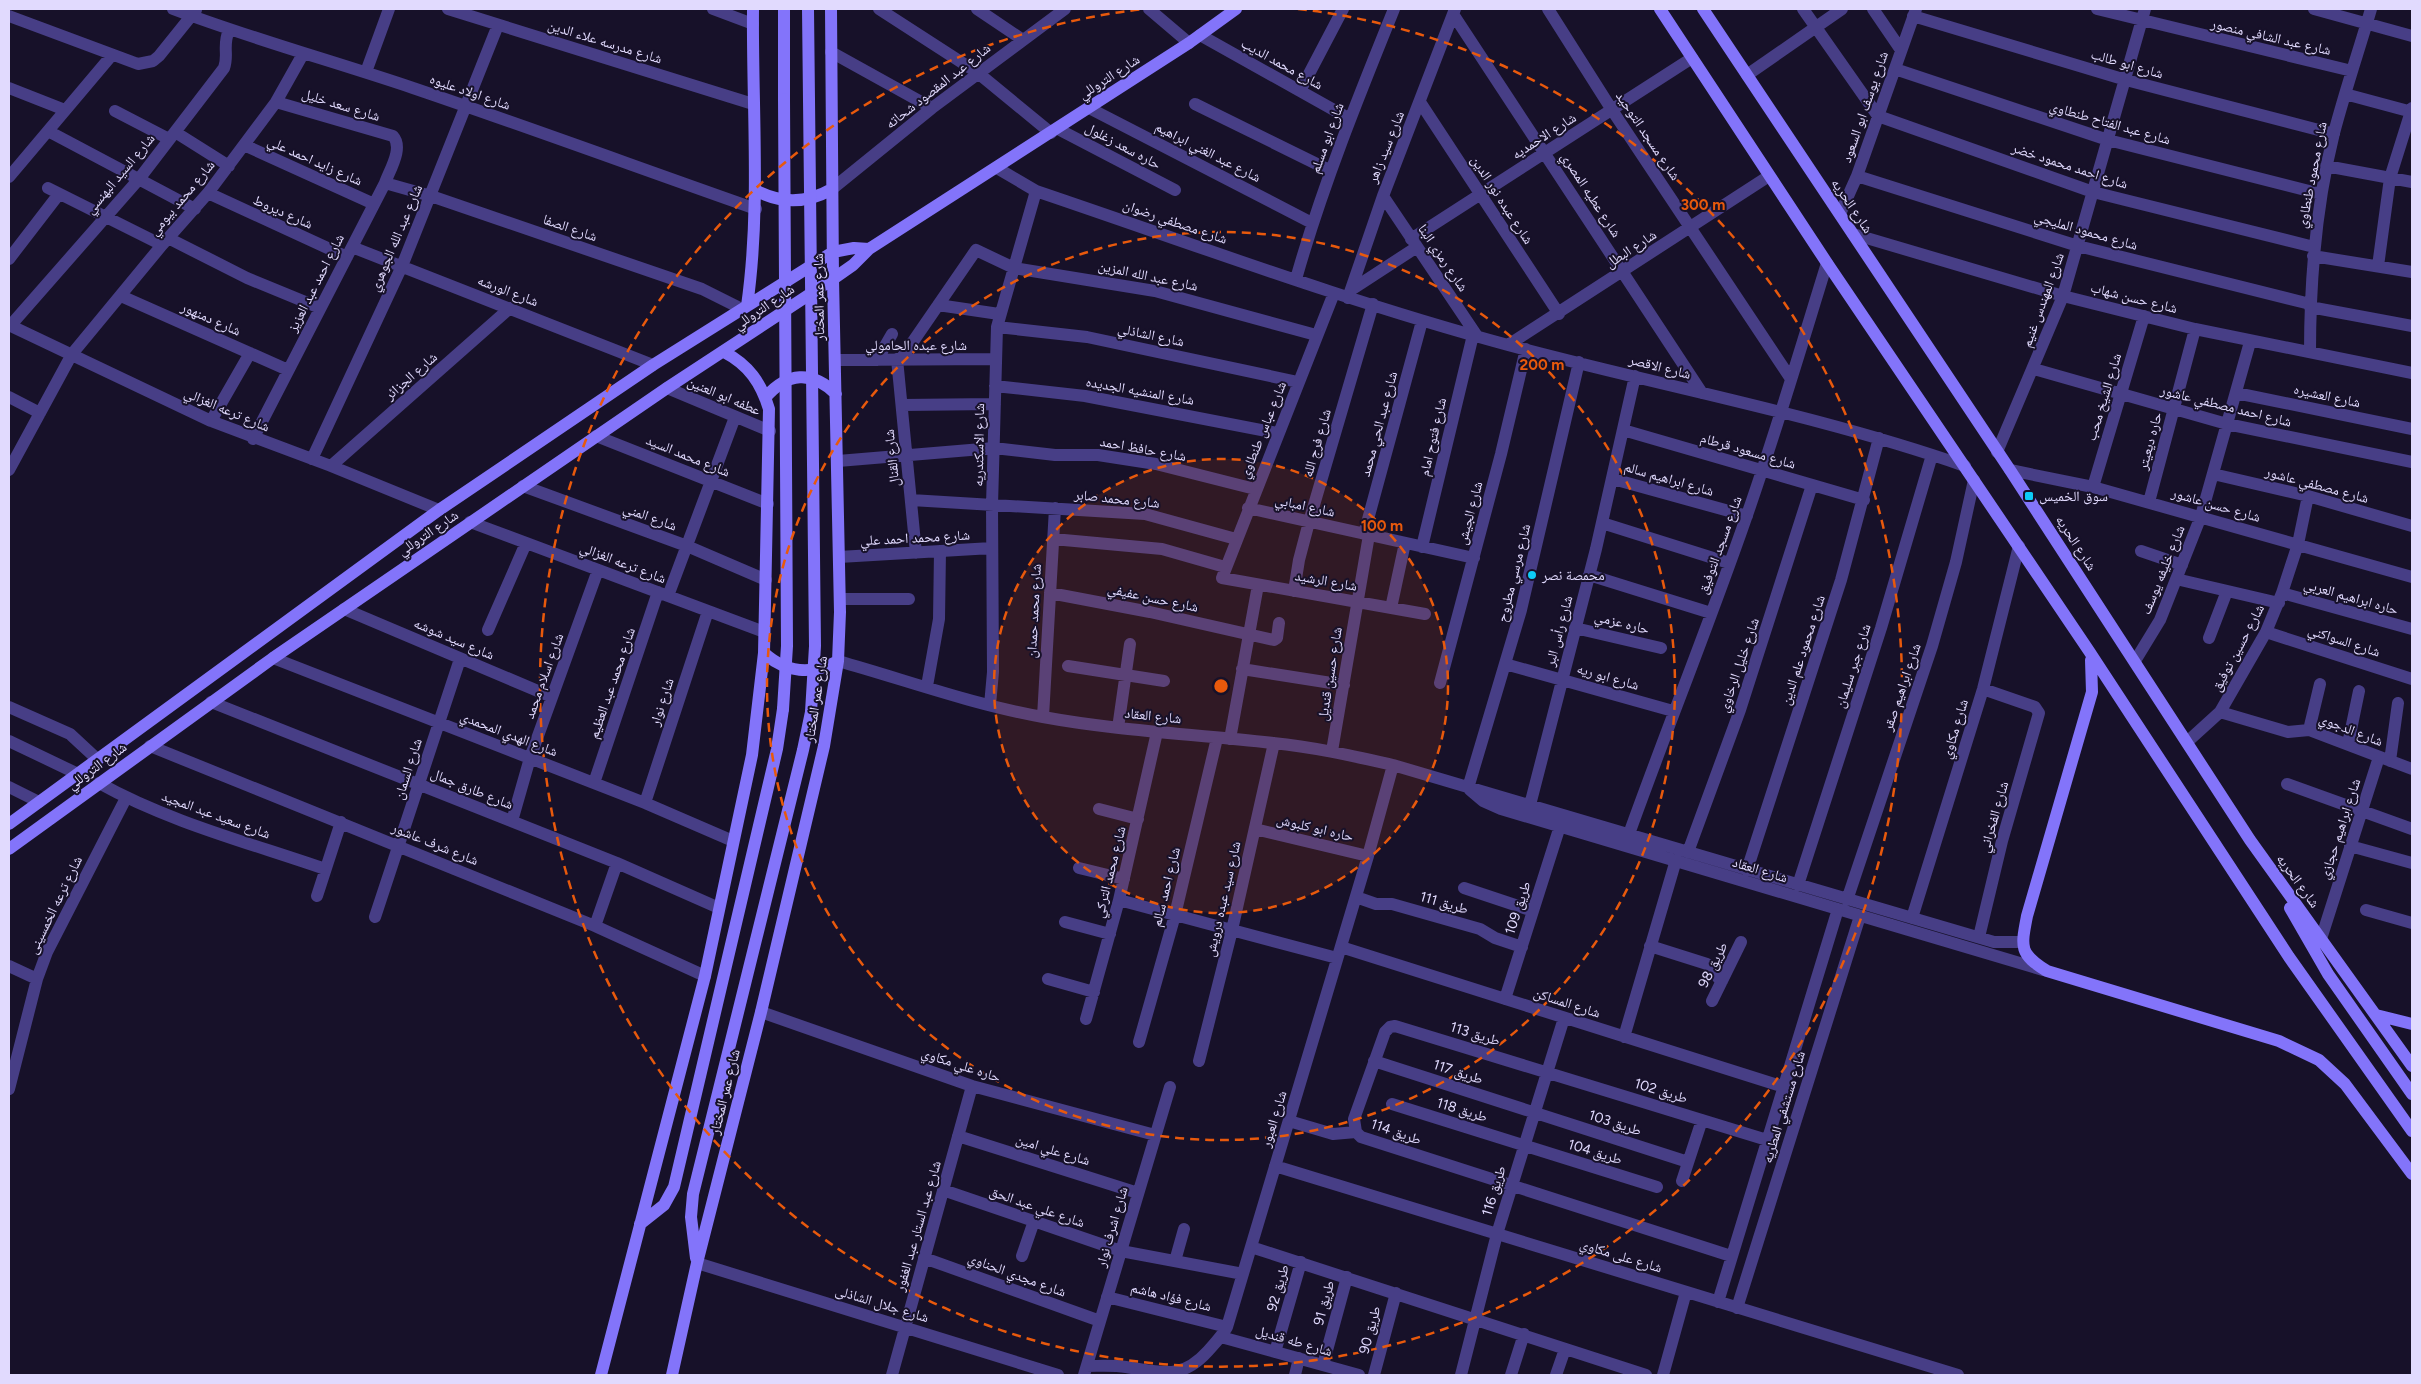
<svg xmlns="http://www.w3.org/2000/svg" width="2421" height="1384" viewBox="0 0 2421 1384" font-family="Figtree,'Noto Naskh Arabic',sans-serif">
	<rect width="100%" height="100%" fill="#171129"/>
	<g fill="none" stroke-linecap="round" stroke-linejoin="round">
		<path stroke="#473e86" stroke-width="12" d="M173,9c79,30 160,52 240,79 115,39 229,81 343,121
			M448,9l305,95
			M713,9l40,15
			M879,9l99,64 73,60
			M977,9l46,31
			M1149,9l40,34
			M1548,9l64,101 179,269
			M1803,9l75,107 215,76 221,55
			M1873,9l28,41
			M2097,9l255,62
			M2314,9l98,27
			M1453,14l249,379
			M9,16l129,48 15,-3 6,-5 37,-46
			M1913,16l213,64 208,54
			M1200,35l150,84
			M831,52l101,56
			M1895,69l213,71 213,54
			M366,72l23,-63
			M1747,75l95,-66
			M9,88l56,22
			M1300,91l43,-82
			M2345,94l67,18
			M1420,102l139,212
			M1195,104l136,67
			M1089,108l223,115
			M115,111l54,28
			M1058,129l117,61
			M48,131l147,78
			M175,132l54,34
			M244,145l130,59
			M2326,166l86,16
			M997,168l39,23c157,53 312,111 472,154 152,41 308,69 457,121
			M1857,176l221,70 232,58
			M9,177l103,-122
			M385,183l46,13 271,93 40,20
			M48,188l114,57
			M832,189l100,-81 133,-99
			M208,193l139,64
			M1383,196l94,140
			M1840,214l17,-38 59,-167
			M1853,234l210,62 132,33 217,44
			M168,238l79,40 73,30
			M1411,239l281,-181
			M352,247l301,118
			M2313,256l99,16
			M9,259l50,-65
			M2378,266l12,-88 22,-70
			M1296,279c26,-92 62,-181 98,-270
			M1351,290l66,-43
			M1334,293l-112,285 203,36
			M121,296l167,74
			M1348,298l35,-102 72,-187
			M938,305l61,9
			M2310,307l102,19
			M9,325l202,96 120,45 108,44
			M10,326l129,-147 85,-111c5,-13 -2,-22 5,-38
			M997,327l90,10 211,45
			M1508,345l261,-169
			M2310,352c0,-74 6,-147 24,-219 11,-42 25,-83 37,-124
			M897,359l19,194
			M901,359l75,-109 38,18 141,23 161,44
			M836,360l160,-1
			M877,360l15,-26
			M2034,369l193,55 185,38
			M995,386l90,10 192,37
			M667,388l103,43
			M2236,393l176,36
			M9,397l31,16
			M902,405l93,-1
			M211,421l39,-68
			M1623,430l241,70
			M596,436l172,68
			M253,439l132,-256c4,-12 19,-35 8,-47l-117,-34
			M1997,452l66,-156 82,-287
			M312,459l90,-193 96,-241
			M838,461l156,-13 61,7h43l58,9 99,25
			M331,466l179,-158
			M9,470l63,-116 90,-109 46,-52 68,-91 27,-48
			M2010,470l83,17 319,90
			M2213,474l95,22 104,30
			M1613,479l134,37
			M523,486l164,60 79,34
			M2093,487l51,-171
			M911,500l234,14 91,25
			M2149,502l46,-173
			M1248,508l226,50
			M470,522l294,110
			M1602,523l127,40
			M1364,534l58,-213
			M1053,539l109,10 63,18
			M1422,547l51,-212
			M2141,551l41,14
			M839,557l153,-9
			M1589,575l122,38
			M2176,579l103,24
			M1294,591l5,-31 10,-38 64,-218
			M1050,593l100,19 124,28 3,-2 2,-15
			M2282,593l130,36
			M668,596l67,-179
			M840,599h69
			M1391,608l14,-65
			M344,609l208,88
			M1575,628l86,20
			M488,630l38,-87
			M2266,632l146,47
			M2209,638l18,-47
			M273,658l372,145 88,38
			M838,661c68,19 136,44 205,56 76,14 154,17 230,26 41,4 80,13 120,22l601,177h28
			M2135,661l25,-41 41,-104 49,-174
			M1505,664l168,47
			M1068,666l96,15
			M1242,669l102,16
			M1440,683l61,-229 25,-105
			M927,686l12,-67 1,-68
			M211,702l406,161 102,45
			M990,705l3,-33 -1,-167 5,-178 39,-136
			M9,707l61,27 28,26
			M2220,712l68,20 21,-2 103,39
			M1043,717l12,-209
			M1118,728l12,-84
			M2309,730l11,-46
			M1230,739l28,-154
			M9,741l69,33
			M2187,742l33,-30 46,-80 16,-39 16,-49 10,-48
			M2348,744l11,-53
			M150,746l445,180 110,50
			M1332,751l37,-216
			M2390,761l8,-58
			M99,783c70,39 151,60 226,86
			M594,783l64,-191
			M2287,784l125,45
			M9,787l30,15
			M1468,788l53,-178 58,-248
			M1470,790l13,11 18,8 542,161
			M645,803l63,-192
			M1530,805l66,-256 39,-173
			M1099,809l39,10
			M512,821l18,-63 68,-188
			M1255,829l113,27
			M1629,834c38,-106 81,-212 118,-319 29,-83 54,-168 80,-252
			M2350,846l62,17
			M1688,852l52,-142 72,-225
			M1079,868l45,11
			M1747,870l94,-290 38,-142
			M1798,885l83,-257 51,-173
			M1464,888l69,23
			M317,896l24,-74
			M1356,897l20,7h16l88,25 15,9 27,9
			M1119,900l218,58
			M1847,900l85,-254 24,-84 18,-82
			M2366,910l46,13
			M375,917l85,-258
			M1912,918l71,-229 36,-143
			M1065,922l45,12
			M595,926l22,-63
			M1979,937l23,-96 37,-128 -4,-6 -52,-18
			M2321,939l58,-182
			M1650,946l57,18c8,4 7,13 15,17
			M1341,947l443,140
			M9,966l28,13
			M1048,979l46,13
			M1505,999l55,-173
			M1712,1001l29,-59
			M761,1012l211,74 183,49
			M1086,1019l33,-119 38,-168
			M1624,1037l52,-177
			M1139,1042l36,-127 42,-177
			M1199,1061l33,-131 42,-187
			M1374,1061l314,101
			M9,1089l28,-110 10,-27 79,-154
			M1392,1104l265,83
			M1289,1121l44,13 23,-2
			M958,1136l180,57
			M1275,1166l683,209
			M1682,1181l20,-61
			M943,1190l178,61 122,23
			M1251,1247l395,128
			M1022,1256l12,-35
			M1731,1256l-370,-119 -5,-5 -2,-13 31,-87 5,-5 5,-1 372,114
			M924,1258l176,63
			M1175,1261l9,-32
			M697,1263l361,112
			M1107,1297l120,30
			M1718,1302l120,-393
			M1737,1308l123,-392
			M1221,1337l138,38
			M1275,1352l26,-90
			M1323,1365l24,-88
			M1087,1366c13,0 26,-1 39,1 35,5 55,14 82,-16 7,-8 14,-15 19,-24l141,-471 25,-91
			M892,1375l80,-289
			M1084,1375l86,-288
			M1295,1375l4,-17
			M1374,1375l22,-82
			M1461,1375l36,-141 67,-216
			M1511,1375l13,-41
			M1556,1375l9,-26
			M1663,1375l23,-83"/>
		<path stroke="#8374fa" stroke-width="12" d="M784,9v90
			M808,9l1,91
			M1660,9l167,254 262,388 200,306 123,174
			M1703,9l307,461 240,370 162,226
			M755,190c26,14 51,14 77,-1
			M747,306c14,-98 5,-198 6,-297
			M765,398c22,-26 47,-28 71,-4
			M764,653c22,20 48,22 74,8
			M2091,660l1,32 -65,224c-6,31 -8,38 20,55l232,70 40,19 26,24 67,90
			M9,824l430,-314 214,-145 180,-113 21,-4 15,1
			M9,849l264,-191 394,-270 166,-109 20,-14 16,-16 320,-206 47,-34
			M2290,908l38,66 84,120
			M2376,1015l36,9
			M640,1224l24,-19 10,-18 103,-438 6,-40
			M696,1258l-5,-41 2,-23 110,-444 8,-38
			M601,1375l104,-399 47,-221 12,-102 5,-244c-8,-26 -20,-44 -45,-57
			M672,1375l25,-112 64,-251 63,-266 14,-85 2,-49 -7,-333 -2,-270"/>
		<path stroke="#8374fa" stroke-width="12" d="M809,100l6,546 -4,66
			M783,709l4,-63 -3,-547"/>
	</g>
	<circle cx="1221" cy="686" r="227" fill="#e8590c" fill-opacity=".12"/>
	<g fill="none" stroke="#e8590c" stroke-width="2.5" stroke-dasharray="9 6">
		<circle cx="1221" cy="686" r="227"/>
		<circle cx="1221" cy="686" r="454"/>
		<path d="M1298 9A681 681 0 1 1 1144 9"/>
	</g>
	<g fill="#0dccf7" stroke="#171129" stroke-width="2">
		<rect x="2024" y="491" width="10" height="10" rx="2.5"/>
		<circle cx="1532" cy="575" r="5"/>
	</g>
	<g text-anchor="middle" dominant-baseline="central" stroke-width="4" stroke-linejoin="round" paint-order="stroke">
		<g font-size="14" fill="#e1dafe" stroke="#171129">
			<text transform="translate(2271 37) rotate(13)">شارع عبد الشافي منصور</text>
			<text transform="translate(605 42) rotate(17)">شارع مدرسه علاء الدين</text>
			<text transform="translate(1282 64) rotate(29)">شارع محمد الديب</text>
			<text transform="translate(2127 64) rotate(16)">شارع ابو طالب</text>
			<text transform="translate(1109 77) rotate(-33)">شارع التروللي</text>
			<text transform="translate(938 86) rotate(-38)">شارع عبد المقصود شحاته</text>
			<text transform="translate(470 92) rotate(19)">شارع اولاد عليوه</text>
			<text transform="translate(341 105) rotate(17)">شارع سعد خليل</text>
			<text transform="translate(1865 107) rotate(-71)">شارع يوسف ابو السعود</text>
			<text transform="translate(2110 123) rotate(16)">شارع عبد الفتاح طنطاوي</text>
			<text transform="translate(1544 136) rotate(-33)">شارع الاحمديه</text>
			<text transform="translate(1648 136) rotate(56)">شارع مسجد التوحيد</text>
			<text transform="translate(1327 138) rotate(-70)">شارع ابو مسلم</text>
			<text transform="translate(1123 146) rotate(28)">حاره سعد زغلول</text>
			<text transform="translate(1386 147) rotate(-68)">شارع سيد زاهر</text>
			<text transform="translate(1208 152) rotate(27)">شارع عبد الغني ابراهيم</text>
			<text transform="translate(315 161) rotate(24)">شارع زايد احمد علي</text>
			<text transform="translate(2070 166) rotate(18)">شارع احمد محمود خضر</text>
			<text transform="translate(120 174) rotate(-50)">شارع السيد البهنسي</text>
			<text transform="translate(2312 175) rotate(-79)">شارع محمود طنطاوي</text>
			<text transform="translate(1591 195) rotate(57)">شارع عطيه المصري</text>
			<text transform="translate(182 198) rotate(-50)">شارع محمد بيومي</text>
			<text transform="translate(1502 200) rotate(57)">شارع عبده نور الدين</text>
			<text transform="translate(1852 206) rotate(56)">شارع الحريه</text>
			<text transform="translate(283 212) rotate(24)">شارع ديروط</text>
			<text transform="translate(1175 222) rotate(19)">شارع مصطفي رضوان</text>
			<text transform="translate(570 228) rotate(19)">شارع الصفا</text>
			<text transform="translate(2086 231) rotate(16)">شارع محمود المليجي</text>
			<text transform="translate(396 238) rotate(-67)">شارع عبد الله الجوهري</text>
			<text transform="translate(1631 249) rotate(-33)">شارع البطل</text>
			<text transform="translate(1443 258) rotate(56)">شارع رمزي البنا</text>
			<text transform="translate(1148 276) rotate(12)">شارع عبد الله المزين</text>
			<text transform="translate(316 283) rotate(-63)">شارع احمد عبد العزيز</text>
			<text transform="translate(508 291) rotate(21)">شارع الورشه</text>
			<text transform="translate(819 297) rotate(-91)">شارع عمر المختار</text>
			<text transform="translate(2134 298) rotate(14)">شارع حسن شهاب</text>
			<text transform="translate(2043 300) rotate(-70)">شارع المهندس غنيم</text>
			<text transform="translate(764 307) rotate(-34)">شارع التروللي</text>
			<text transform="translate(211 319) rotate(24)">شارع دمنهور</text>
			<text transform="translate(1151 335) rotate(12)">شارع الشاذلي</text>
			<text x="916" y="345">شارع عبده الحامولي</text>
			<text transform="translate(1660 367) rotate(14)">شارع الاقصر</text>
			<text transform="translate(411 376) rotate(-41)">شارع الجزائر</text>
			<text transform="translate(1140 391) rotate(10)">شارع المنشيه الجديده</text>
			<text transform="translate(724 396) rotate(23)">عطفه ابو العنين</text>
			<text transform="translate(2327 396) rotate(12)">شارع العشيره</text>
			<text transform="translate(2104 397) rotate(-73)">شارع الشيخ محب</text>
			<text transform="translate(2226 406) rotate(14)">شارع احمد مصطفي عاشور</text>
			<text transform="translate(227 410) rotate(23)">شارع ترعه الغزالي</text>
			<text transform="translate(1379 424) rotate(-75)">شارع عبد الحي محمد</text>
			<text transform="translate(1263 430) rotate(-68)">شارع عباس طنطاوي</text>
			<text transform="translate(1433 437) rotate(-77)">شارع فتوح امام</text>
			<text transform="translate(2150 441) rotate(-75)">حاره ديعيتر</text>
			<text transform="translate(1317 443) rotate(-74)">شارع فرج الله</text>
			<text transform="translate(979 445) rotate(-89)">شارع الاسكندريه</text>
			<text transform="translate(1143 449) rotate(10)">شارع حافظ احمد</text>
			<text transform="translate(1748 451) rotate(16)">شارع مسعود قرطام</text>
			<text transform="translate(688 456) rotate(22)">شارع محمد السيد</text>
			<text transform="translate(892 458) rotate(-96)">شارع القنال</text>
			<text transform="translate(1669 479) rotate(16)">شارع ابراهيم سالم</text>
			<text transform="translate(2317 485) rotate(15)">شارع مصطفي عاشور</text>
			<text transform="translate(1117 499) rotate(6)">شارع محمد صابر</text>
			<text transform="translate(2216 505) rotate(16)">شارع حسن عاشور</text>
			<text transform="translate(1305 506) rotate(12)">شارع امبابي</text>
			<text transform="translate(1470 513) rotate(-75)">شارع الجيش</text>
			<text transform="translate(650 517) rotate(20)">شارع المني</text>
			<text transform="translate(428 533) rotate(-34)">شارع التروللي</text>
			<text transform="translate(915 538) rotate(-3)">شارع محمد احمد علي</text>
			<text transform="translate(2076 543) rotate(57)">شارع الحريه</text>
			<text transform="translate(1720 545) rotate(-70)">شارع مسجد التوفيق</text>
			<text transform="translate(623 563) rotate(21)">شارع ترعه الغزالي</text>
			<text transform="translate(2163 570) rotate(-68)">شارع خليفه يوسف</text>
			<text transform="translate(1514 573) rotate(-76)">شارع مرسي مطروح</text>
			<text transform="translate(1326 581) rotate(10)">شارع الرشيد</text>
			<text transform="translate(2351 597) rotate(16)">حاره ابراهيم العربي</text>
			<text transform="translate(1153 598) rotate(12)">شارع حسن عفيفي</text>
			<text transform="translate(1034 611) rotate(-87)">شارع محمد حمدان</text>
			<text transform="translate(1622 623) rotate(14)">حاره عزمي</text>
			<text transform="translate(1559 631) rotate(-75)">شارع رأس البر</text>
			<text transform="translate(454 639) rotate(23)">شارع سيد شوشه</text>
			<text transform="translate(2344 641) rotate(18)">شارع السواكني</text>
			<text transform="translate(2238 648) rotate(-62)">شارع حسين توفيق</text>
			<text transform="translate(1803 650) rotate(-72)">شارع محمود علم الدين</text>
			<text transform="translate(1739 665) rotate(-71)">شارع خليل الرخاوي</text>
			<text transform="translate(1853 666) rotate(-72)">شارع جبر سليمان</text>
			<text transform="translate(1330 674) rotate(-81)">شارع حسين قنديل</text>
			<text transform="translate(544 676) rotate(-70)">شارع اسلام محمد</text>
			<text transform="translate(1608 677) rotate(16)">شارع ابو ريه</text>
			<text transform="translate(612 683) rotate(-71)">شارع محمد عبد العظيم</text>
			<text transform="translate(1902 687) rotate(-71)">شارع ابراهيم صقر</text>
			<text transform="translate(816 699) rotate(-81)">شارع عمر المختار</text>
			<text transform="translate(662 702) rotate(-72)">شارع نوار</text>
			<text transform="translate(1153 716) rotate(6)">شارع العقاد</text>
			<text transform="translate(1955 729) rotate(-73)">شارع مكاوي</text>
			<text transform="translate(2351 730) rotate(21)">شارع الدجوي</text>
			<text transform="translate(509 734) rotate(21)">شارع الهدي المحمدي</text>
			<text transform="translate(97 766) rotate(-36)">شارع التروللي</text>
			<text transform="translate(408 769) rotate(-72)">شارع السمان</text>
			<text transform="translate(472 789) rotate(22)">شارع طارق جمال</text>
			<text transform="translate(216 815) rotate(20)">شارع سعيد عبد المجيد</text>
			<text transform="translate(1994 817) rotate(-74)">شارع الفخراني</text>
			<text transform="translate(1315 828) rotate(13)">حاره ابو كلبوش</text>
			<text transform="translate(2340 829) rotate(-72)">شارع ابراهيم حجازي</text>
			<text transform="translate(435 844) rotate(22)">شارع شرف عاشور</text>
			<text transform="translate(1760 870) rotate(17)">شارع العقاد</text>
			<text transform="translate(1110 872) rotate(-76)">شارع محمد التركي</text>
			<text transform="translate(2298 881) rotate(54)">شارع الحريه</text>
			<text transform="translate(1166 887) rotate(-76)">شارع احمد سالم</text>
			<text transform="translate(1223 899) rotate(-77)">شارع سيد عبده درويش</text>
			<text transform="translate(1444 903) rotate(16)">طريق 111</text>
			<text transform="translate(55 905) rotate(-64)">شارع ترعه الخمسينى</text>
			<text transform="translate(1518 908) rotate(-72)">طريق 109</text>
			<text transform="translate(1713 965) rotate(-64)">طريق 98</text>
			<text transform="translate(1567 1003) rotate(18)">شارع المساكن</text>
			<text transform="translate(1475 1034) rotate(17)">طريق 113</text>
			<text transform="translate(961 1065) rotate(18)">حاره علي مكاوي</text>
			<text transform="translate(1458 1072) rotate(18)">طريق 117</text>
			<text transform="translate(1661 1091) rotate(17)">طريق 102</text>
			<text transform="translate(725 1092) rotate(-76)">شارع عمر المختار</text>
			<text transform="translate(1784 1107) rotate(-73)">شارع مستشفي المطريه</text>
			<text transform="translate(1462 1110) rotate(17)">طريق 118</text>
			<text transform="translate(1274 1119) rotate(-73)">شارع العبور</text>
			<text transform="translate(1615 1123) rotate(18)">طريق 103</text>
			<text transform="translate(1396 1132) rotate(19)">طريق 114</text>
			<text transform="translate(1053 1150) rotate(17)">شارع علي امين</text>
			<text transform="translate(1595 1152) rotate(17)">طريق 104</text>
			<text transform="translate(1494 1191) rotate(-73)">طريق 116</text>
			<text transform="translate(1037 1207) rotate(19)">شارع علي عبد الحق</text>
			<text transform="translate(918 1226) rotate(-74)">شارع عبد الستار عبد الغفور</text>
			<text transform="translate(1112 1227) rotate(-74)">شارع اشرف نوار</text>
			<text transform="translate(1621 1256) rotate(17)">شارع على مكاوي</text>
			<text transform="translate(1017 1275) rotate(20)">شارع مجدي الحناوي</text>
			<text transform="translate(1278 1288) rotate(-74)">طريق 92</text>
			<text transform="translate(1171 1297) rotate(14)">شارع فؤاد هاشم</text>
			<text transform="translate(1324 1303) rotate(-75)">طريق 91</text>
			<text transform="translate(882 1304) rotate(17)">شارع جلال الشاذلى</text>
			<text transform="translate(1370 1330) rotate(-75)">طريق 90</text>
			<text transform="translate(1294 1341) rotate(16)">شارع طه قنديل</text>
		</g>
		<g font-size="14" fill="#e1dafe" stroke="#171129" text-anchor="start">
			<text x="2039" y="496">سوق الخميس</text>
			<text x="1542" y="575">محمصة نصر</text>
		</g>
	</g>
	<circle cx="1221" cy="686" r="8" fill="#e8590c" stroke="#171129" stroke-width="2.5"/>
	<g font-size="15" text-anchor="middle" font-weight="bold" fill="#e8590c" stroke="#171129" stroke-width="4" stroke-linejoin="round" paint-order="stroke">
		<text x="1703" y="210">300 m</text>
		<text x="1542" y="370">200 m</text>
		<text x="1382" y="531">100 m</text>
	</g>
	<rect width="2421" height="1384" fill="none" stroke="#e1dafe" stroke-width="20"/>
</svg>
